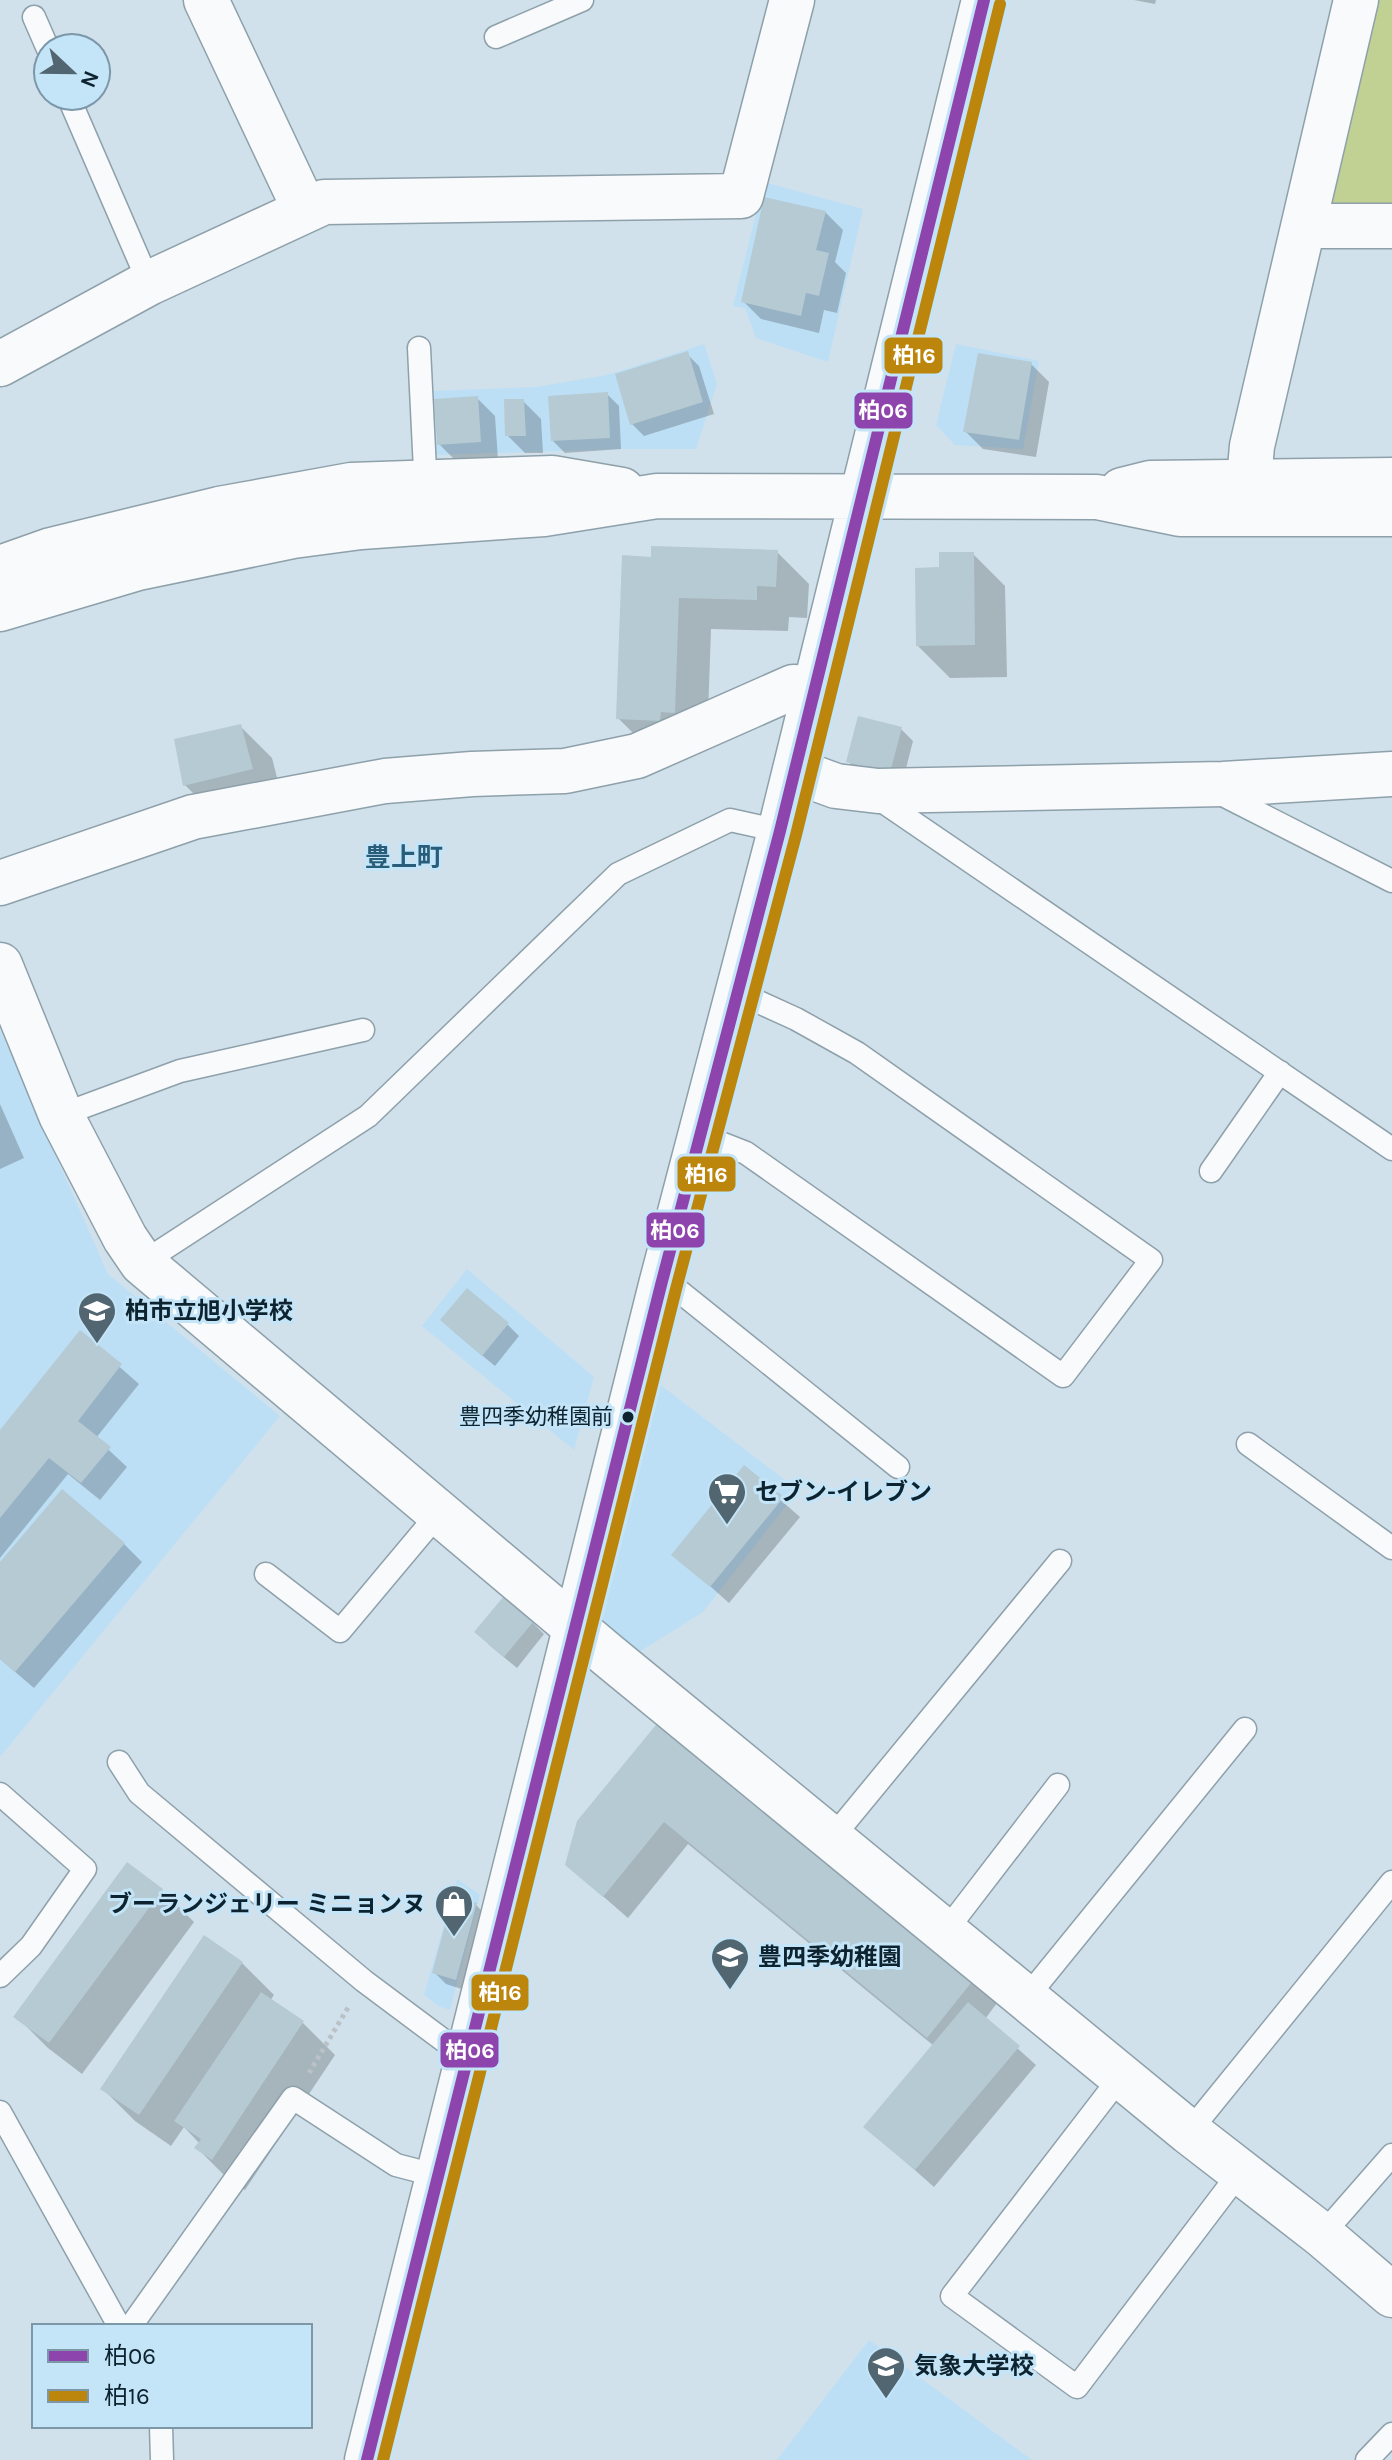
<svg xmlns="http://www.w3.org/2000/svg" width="1392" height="2460" viewBox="0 0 1392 2460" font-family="Karla,'Noto Sans JP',sans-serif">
	<rect width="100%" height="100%" fill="#d0e1ec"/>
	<path fill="#bcdff5" d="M764,182l99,27 -35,153 -72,-24 -11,-30 -12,-2z
		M704,344l13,40 -21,65h-76l-183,6 -5,-64 104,-4 71,-12z
		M956,344l83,17 -16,88 -68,-4 -19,-20z
		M0,1030l108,244 172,142 -280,341z
		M467,1269l127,108 -20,73 -152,-124z
		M654,1380l144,110 -95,122 -75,47 -38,-27z
		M457,1879l23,16 -30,115 -12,-4 -14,-11z
		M869,2340l163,120h-255z"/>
	<path fill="#c1d093" d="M1376,0h16v211l-64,-7z"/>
	<path fill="#0003" d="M1134,0h22l-1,4z
		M825,212l18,18 -8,32 11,11 -9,40 -13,-3 -5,23 -58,-14 -18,-18z
		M687,354l12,12 15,48 -70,22 -12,-12z
		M1031,364l18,18 -13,75 -53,-8 -18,-18z
		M607,394l12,12 2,43 -56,4 -12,-12z
		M477,398l18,18 3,44 -41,2 -18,-18z
		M523,401l18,18 2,34h-18l-18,-18z
		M777,552l32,32 -2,34 -18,-1 -1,14 -77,-2 -4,115 -57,6 -32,-32 34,-159z
		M973,554l32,32 2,91 -57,1 -32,-32 23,-77z
		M240,726l32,32 11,43 -66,16 -32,-32z
		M901,729l12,12 -11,43 -42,-11 -12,-12z
		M0,1104l24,54 -24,11z
		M508,1325l11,11 -24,30 -41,-34z
		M81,1333l58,51 -43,54 31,29 -27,33 -32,-26 -68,84v-125z
		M744,1468l56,49 -71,86 -55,-49z
		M124,1544l18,18 -108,126 -34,-29v-94z
		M532,1622l12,12 -27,34 -29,-24z
		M660,1722l314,258 23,23 -12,16 51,46 -102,122 -68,-60 68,-81 -246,-202 -60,74 -61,-53z
		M128,1865l34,25 32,32 -112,152 -34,-26 -32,-32z
		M476,1905l12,12 -20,74 -22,-7 -12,-12z
		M242,1963l32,32 -4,6 33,22 32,32 -90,135 -16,-10 -32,-32 3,-4 -16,-17 -13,19 -36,-25 -32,-32z"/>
	<path fill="#b5cad2" d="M764,197l62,14 -10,39 13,3 -10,43 -13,-3 -5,23 -60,-14z
		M688,351l15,51 -73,23 -15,-51z
		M978,353l54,9 -13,78 -56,-8z
		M608,392l2,46 -59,3 -3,-45z
		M478,396l3,46 -44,3 -3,-46z
		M504,399h20l2,37h-21z
		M651,546l127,4 -2,37 -19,-1v14l-78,-2 -4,115 -14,-1 -1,9 -44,-2 6,-164 29,2z
		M939,552h35l1,93 -59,1 -1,-78 24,-1z
		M858,716l44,11 -12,46 -44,-11z
		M241,724l12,45 -70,17 -9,-47z
		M467,1288l42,35 -27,33 -42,-36z
		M80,1330l42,34 -44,57 33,26 -30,36 -32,-25 -49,60v-88z
		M744,1465l40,32 -74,90 -39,-32z
		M62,1489l63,54 -110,129 -15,-13v-97z
		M504,1596l30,25 -30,36 -30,-25z
		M660,1720l315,258 -48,60 -263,-216 -61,75 -38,-32 12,-44z
		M127,1862l36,27 -114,154 -36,-26z
		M453,1896l24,7 -21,77 -24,-7z
		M204,1935l39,27 -104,153 -39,-26z
		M261,1992l43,29 -92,139 -18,-12 7,-9 -27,-18z
		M968,2002l52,44 -105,124 -52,-43z"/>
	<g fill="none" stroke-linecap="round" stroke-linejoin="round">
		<g stroke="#8ea0aa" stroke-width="25">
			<path id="lane" d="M34,17l14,32
				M496,37l86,-37
				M68,96l81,187
				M419,348l7,143
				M1223,785l2,11 167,85
				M878,792l1,7 513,350
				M61,1115l119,-44 183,-41
				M700,1135l46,18 317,223 88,-116 -294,-207 -61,-34 -57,-26
				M1211,1171l69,-99
				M142,1263l226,-147 250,-242 112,-54 50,11
				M661,1285l18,6 219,176
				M1248,1444l144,104
				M266,1574l74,57 98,-117
				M119,1762l20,31 225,188 79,59 27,10
				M0,1794l85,75 -54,77 -31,30
				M832,1838l228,-277
				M945,1932l113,-147
				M1027,1997l218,-268
				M1122,2075l-170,221 125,91 163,-215
				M0,2112l119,214
				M1189,2132l203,-250
				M1322,2235l70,-80
				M131,2326l162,-228 103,67 42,11
				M161,2426l1,34
				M1367,2460l25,-26"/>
		</g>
		<g stroke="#8ea0aa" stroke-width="47">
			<path id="street" d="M206,0l99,210
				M1305,226h87
				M0,364l149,-81 175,-81 417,-6 51,-196
				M1246,513l6,-67 104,-446
				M795,771l41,15 42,5 345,-7 169,-10
				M0,883l193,-66 192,-36 87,-7 93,-3 72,-15 156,-69 21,1
				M0,965l61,150 64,123 17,25 467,393 580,476 133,103 70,60"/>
		</g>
		<g stroke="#8ea0aa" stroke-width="47">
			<path id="secondary" d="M1122,490l28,-7 242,-3
				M0,568l51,-18 168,-41 132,-24 201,-7 70,12
				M0,609l138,-41 155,-32 68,-9 183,-13 113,-18 440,1 83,17h212
				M367,2460l294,-1175 119,-454 204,-831"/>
		</g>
		<path stroke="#bac1c7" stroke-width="5" stroke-dasharray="4 4" stroke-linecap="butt" d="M309,2073l40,-67"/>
		<use href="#lane" stroke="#f8fafc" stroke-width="22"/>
		<use href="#street" stroke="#f8fafc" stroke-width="44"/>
		<use href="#secondary" stroke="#f8fafc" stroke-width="44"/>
		<g stroke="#c4e4f8" stroke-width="18">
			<path id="bus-1" d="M367,2460l294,-1175 119,-454 204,-831"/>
		</g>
		<g stroke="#c4e4f8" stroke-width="18">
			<path id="bus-2" d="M383,2460l293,-1171 120,-454 204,-831"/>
		</g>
		<use href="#bus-1" stroke="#8e44ad" stroke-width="12"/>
		<use href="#bus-2" stroke="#bc850c" stroke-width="12"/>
	</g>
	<defs>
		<g id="school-pin" transform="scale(2)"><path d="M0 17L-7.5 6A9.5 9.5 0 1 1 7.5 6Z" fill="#516671" stroke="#c4e4f8"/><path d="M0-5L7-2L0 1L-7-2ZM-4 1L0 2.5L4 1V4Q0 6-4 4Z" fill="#fff"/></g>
		<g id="supermarket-pin" transform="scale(2)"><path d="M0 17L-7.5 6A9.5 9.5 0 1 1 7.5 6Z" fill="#516671" stroke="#c4e4f8"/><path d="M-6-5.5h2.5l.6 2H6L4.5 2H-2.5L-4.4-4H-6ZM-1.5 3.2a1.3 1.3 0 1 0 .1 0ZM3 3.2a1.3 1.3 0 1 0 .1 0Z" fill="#fff"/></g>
		<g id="shop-pin" transform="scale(2)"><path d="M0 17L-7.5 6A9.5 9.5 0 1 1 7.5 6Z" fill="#516671" stroke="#c4e4f8"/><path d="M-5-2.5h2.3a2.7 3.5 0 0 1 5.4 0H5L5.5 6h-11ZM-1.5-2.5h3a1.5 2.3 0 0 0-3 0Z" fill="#fff"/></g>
	</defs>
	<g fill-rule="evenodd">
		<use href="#school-pin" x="97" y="1311"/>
		<use href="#supermarket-pin" x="727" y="1492"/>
		<use href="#shop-pin" x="454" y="1904"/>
		<use href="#school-pin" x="730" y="1957"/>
		<use href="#school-pin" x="886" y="2366"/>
	</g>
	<circle fill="#0d232f" stroke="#c4e4f8" stroke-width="3" cx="628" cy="1417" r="7"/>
	<g text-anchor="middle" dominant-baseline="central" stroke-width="6" stroke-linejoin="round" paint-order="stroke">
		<g font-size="22" fill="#0d232f" stroke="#c4e4f8" text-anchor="end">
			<text x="613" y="1417">豊四季幼稚園前</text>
		</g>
		<g font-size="24" font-weight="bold" fill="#0d232f" stroke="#c4e4f8" text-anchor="start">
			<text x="125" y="1311">柏市立旭小学校</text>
			<text x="755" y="1492">セブン-イレブン</text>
			<text x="426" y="1904" text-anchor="end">ブーランジェリー ミニョンヌ</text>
			<text x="758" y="1957">豊四季幼稚園</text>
			<text x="914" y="2366">気象大学校</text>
		</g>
		<g font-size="26" font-weight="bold" fill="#295e7b" stroke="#c4e4f8">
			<text x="404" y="857">豊上町</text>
		</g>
	</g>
	<g stroke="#c4e4f8" stroke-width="3">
		<rect x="883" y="336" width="61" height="39" rx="8" fill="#bc850c"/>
		<rect x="853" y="391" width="61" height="39" rx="8" fill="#8e44ad"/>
		<rect x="676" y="1155" width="61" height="38" rx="8" fill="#bc850c"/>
		<rect x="645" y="1211" width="61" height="38" rx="8" fill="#8e44ad"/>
		<rect x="470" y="1973" width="60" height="39" rx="8" fill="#bc850c"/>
		<rect x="439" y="2031" width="61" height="38" rx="8" fill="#8e44ad"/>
	</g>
	<g font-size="22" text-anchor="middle" font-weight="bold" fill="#fff">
		<text x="914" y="363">柏16</text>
		<text x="883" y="418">柏06</text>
		<text x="706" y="1182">柏16</text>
		<text x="675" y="1238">柏06</text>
		<text x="500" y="2000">柏16</text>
		<text x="470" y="2058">柏06</text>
	</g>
	<rect x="32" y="2324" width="280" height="104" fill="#c4e4f8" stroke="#7b97a8" stroke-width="2"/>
	<rect x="48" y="2350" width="40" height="12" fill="#8e44ad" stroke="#7b97a8" stroke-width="2"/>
	<text x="104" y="2364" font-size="24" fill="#0d232f">柏06</text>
	<rect x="48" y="2390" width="40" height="12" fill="#bc850c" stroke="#7b97a8" stroke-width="2"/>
	<text x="104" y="2404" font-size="24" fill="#0d232f">柏16</text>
	<g transform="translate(72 72) rotate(112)"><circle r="38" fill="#c4e4f8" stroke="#7b97a8" stroke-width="2"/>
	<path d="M0-6L14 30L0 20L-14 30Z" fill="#516671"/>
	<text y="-12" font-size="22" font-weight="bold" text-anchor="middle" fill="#0d232f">N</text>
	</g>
</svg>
